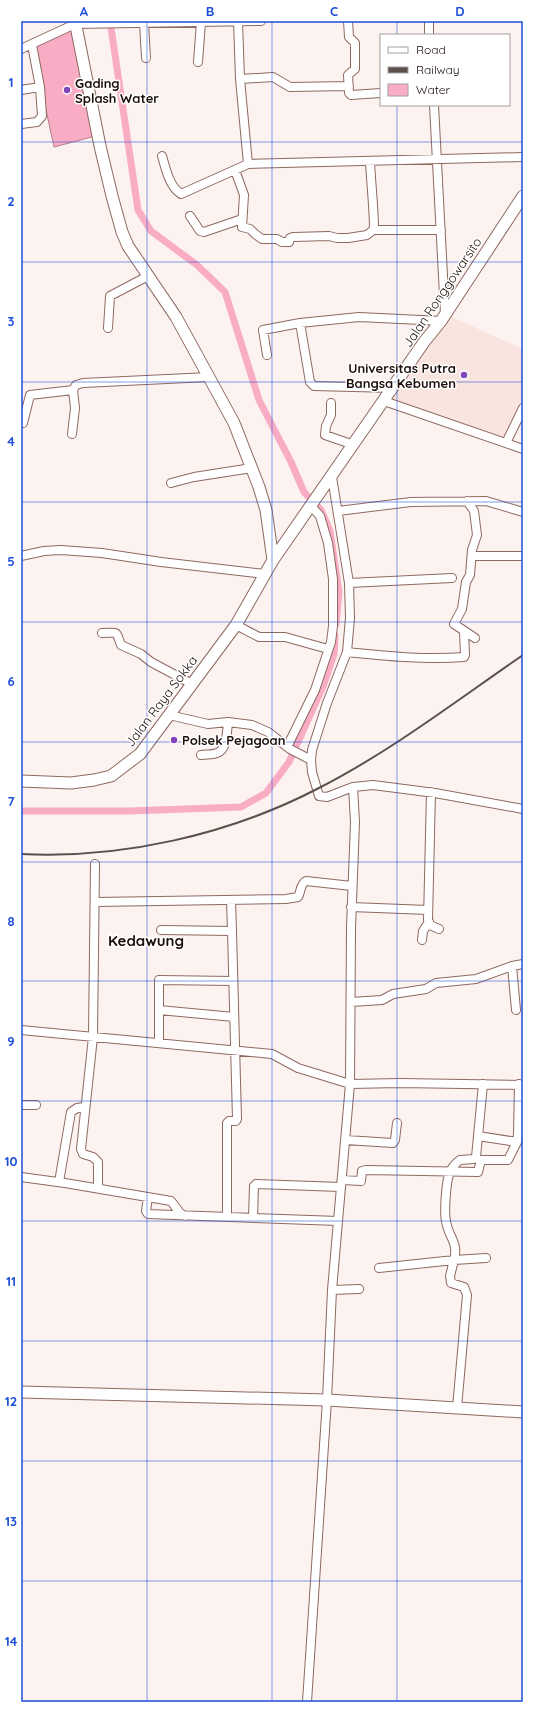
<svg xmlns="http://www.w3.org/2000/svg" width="544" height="1723" viewBox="0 0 544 1723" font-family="Quicksand,sans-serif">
	<rect width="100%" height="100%" fill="#fcf3f1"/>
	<path fill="#f9e4df" d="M445,314l78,35v64l-12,29 -122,-42z"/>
	<path fill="#f9adc5" stroke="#b67d8d" d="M75,24l28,110 -49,13 -22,-102z"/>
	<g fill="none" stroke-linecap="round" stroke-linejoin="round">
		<path stroke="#f9adc5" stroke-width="7" d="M110,21l28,189 13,21 46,34 28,27 34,108 32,62 13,30 17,18 9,21 9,61 -3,32
			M21,811h108l112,-4 25,-14 23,-31 35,-78 10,-30 1,-19"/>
		<g stroke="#8d695f" stroke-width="10">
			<path id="street" d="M348,21l1,16 6,6v26l-7,6 1,18 2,2 30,-2
				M429,21v14
				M144,23l2,35
				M21,49l54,-25 186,-3
				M198,62l3,-40
				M240,79l33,-2 17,10 59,-1
				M21,90l19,-3
				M434,105l11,209
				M21,124l16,-2 5,-6 -2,-29 -8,-42
				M162,156c4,13 7,30 19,38l67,-30 -8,-85 -2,-58
				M370,161c1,23 4,46 4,69
				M248,164l275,-7
				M235,170l9,25 -2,32 8,2 5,5 7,5h15l5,3h7l1,-4 3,-1 36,-1 8,2h11l19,-3 6,-5h68
				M190,216l10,15 4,1 38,-13
				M108,328l2,-32 38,-20
				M267,355l-4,-25 37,-7
				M393,388l-79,-2 -4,-4 -10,-59 59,-6 82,4
				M384,401l139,48
				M331,403v12l-5,11 -1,9 29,10
				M23,423l7,-28 43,-5
				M72,434l3,-26 -2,-18 3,-5 7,-2 126,-6
				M506,443l17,-35
				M332,477l17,106 1,35 -3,34 -20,51 -15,47 -1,10 1,12 7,24 8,1 26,-10 20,-2 62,8 88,16
				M171,483l23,-6 58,-9
				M467,501l7,10 3,24 -5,15 -2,25 -4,7 -4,27 -8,15 21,14
				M338,511l73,-9 75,-1 37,11
				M21,556l23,-5 17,-1 41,3 59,9 103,12
				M472,556h51
				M349,583l103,-5
				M236,625l23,12h26l43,12
				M102,633c18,0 13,-3 19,12l20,9 10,8 41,22
				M347,652c38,4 78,8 117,5l1,-2 -1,-23
				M169,715l39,9 20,-2 24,3 16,7 22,17 21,11
				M287,747l28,-57 16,-48 2,-16v-47l-5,-36 -8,-27 -9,-10
				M201,755c5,-1 12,0 16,-2 10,-3 10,-22 11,-31
				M431,792l-3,128 2,5 9,4
				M95,864l-2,173 -12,112 2,5 10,3 5,5v26
				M95,902l191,-3 12,-2c3,-5 2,-13 8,-16l46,5
				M351,907l77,3
				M161,930l71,1 -1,-31
				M422,940l1,-9 6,-9
				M351,1002l31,-2 11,-6 33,-5 10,-6 40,-4 36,-13
				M159,1010l75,7
				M516,1010l-4,-44 11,-2
				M21,1030l251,24 26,14 52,16 51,-1 122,2
				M159,1043v-63l74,1
				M21,1105h15
				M478,1136l39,6 1,-8 1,-50
				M346,1140l47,3 2,-3 2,-17
				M21,1177l44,6 106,18 9,12 5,3
				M342,1180l19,1 1,-10 4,-1 112,2 3,-12h27l9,-18
				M59,1182l12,-70 6,-4 8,-1
				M148,1197l-2,14 2,3 190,7
				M227,1217v-94l2,-2h7l1,-2 -5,-188
				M253,1218l1,-32 2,-2 85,3
				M379,1268l75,-8c5,-18 -6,-23 -8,-39 -2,-9 0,-41 4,-49 2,-5 6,-9 10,-12l14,-1 2,-2 7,-73
				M332,1290l27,-1
				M457,1408l10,-113 -3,-8 -13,-4 -1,-7 4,-16 32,-2
				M307,1702l20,-302 5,-110 18,-206 1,-156 4,-106 -2,-35"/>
		</g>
		<g stroke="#8d695f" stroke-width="13">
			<path id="secondary" d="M75,21l25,125 12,50 10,36 6,14 48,71 58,106 25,64 7,23 7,50
				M21,781l50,2 23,-3 17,-4 29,-22 96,-129 37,-65 151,-218 17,-21 82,-125
				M21,1392l306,8 196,12"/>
		</g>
		<use href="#street" stroke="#fff" stroke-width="8"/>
		<use href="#secondary" stroke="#fff" stroke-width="11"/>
		<path stroke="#5c504d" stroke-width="2" d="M21,854c100,5 207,-19 296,-65 73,-37 139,-88 206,-134"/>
	</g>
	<path fill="none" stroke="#1d4ed8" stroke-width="1" stroke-opacity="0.55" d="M147,21v1681M272,21v1681M397,21v14M397,105v1597M21,142h502M21,262h502M21,382h502M21,502h502M21,622h502M21,742h502M21,862h502M21,981h502M21,1101h502M21,1221h502M21,1341h502M21,1461h502M21,1581h502"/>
	<g fill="#8145bc" stroke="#fff" stroke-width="1.5">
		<circle cx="67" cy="90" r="4"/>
		<circle cx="464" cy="375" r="4"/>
		<circle cx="174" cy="740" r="4"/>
	</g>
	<g text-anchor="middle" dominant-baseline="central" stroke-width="3" stroke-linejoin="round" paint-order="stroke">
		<g font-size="13" font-weight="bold" fill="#1b0d0a" stroke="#fff" text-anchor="start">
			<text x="75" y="83">Gading<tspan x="75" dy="15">Splash Water</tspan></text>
			<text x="456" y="368" text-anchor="end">Universitas Putra<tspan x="456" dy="15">Bangsa Kebumen</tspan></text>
			<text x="182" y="740">Polsek Pejagoan</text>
		</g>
		<g font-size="13" fill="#1b0d0a" stroke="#fff">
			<text transform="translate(442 292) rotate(-56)">Jalan Ronggowarsito</text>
			<text transform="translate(161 701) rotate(-53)">Jalan Raya Sokka</text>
		</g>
		<g font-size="15" font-weight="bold" fill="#1b0d0a" stroke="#fff">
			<text x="146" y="940">Kedawung</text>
		</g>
	</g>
	<rect width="544" height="1723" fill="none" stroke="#ffffff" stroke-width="44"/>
	<rect x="380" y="34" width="130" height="72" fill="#ffffff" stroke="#a49e9d"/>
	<rect x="388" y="47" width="20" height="6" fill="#ffffff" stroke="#a49e9d"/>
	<text x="416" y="54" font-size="12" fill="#1b0d0a">Road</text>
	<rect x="388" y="67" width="20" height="6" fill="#5c504d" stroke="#a49e9d"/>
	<text x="416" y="74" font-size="12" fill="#1b0d0a">Railway</text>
	<rect x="388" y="84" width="20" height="12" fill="#f9adc5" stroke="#a49e9d"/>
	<text x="416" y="94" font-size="12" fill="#1b0d0a">Water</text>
	<rect x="22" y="22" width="500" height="1679" fill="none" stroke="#1d4ed8" stroke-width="1.5"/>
	<g font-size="13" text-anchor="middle" font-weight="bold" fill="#1d4ed8">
		<text x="84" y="16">A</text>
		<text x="210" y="16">B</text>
		<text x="334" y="16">C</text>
		<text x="460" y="16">D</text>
		<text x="11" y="87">1</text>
		<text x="11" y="206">2</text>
		<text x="11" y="326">3</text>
		<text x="11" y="446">4</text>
		<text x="11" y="566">5</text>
		<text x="11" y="686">6</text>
		<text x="11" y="806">7</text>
		<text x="11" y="926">8</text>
		<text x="11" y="1046">9</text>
		<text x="11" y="1166">10</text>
		<text x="11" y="1286">11</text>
		<text x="11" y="1406">12</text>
		<text x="11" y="1526">13</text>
		<text x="11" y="1646">14</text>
	</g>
</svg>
